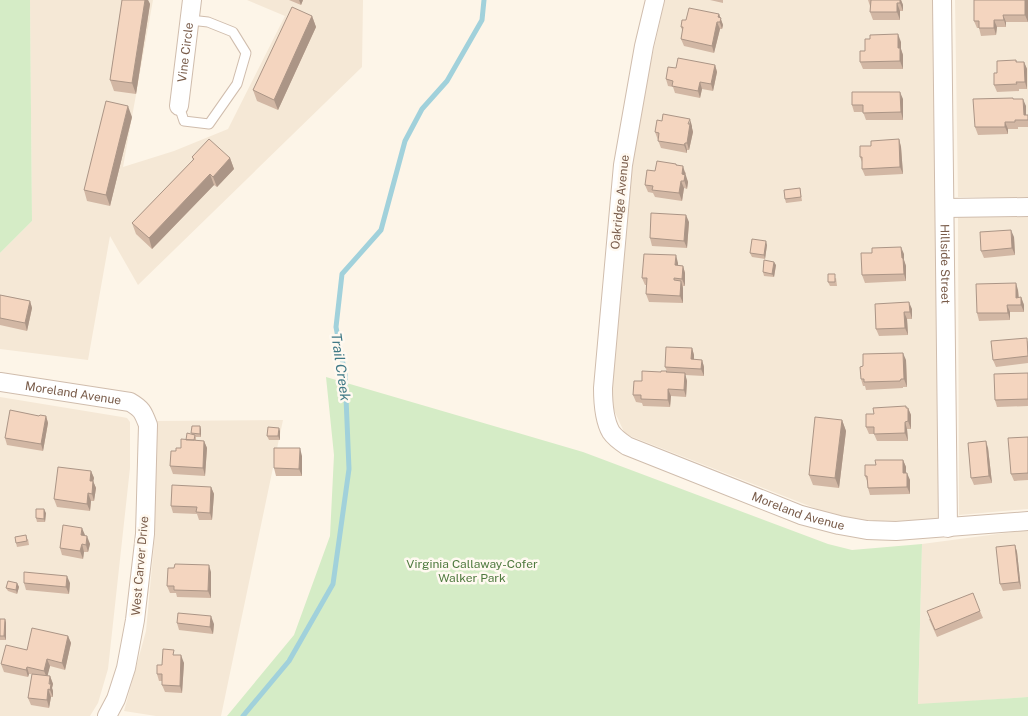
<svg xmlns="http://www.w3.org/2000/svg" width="1028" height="716" viewBox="0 0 1028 716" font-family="'Public Sans',sans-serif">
	<rect width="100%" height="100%" fill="#fdf5e8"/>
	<path fill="#f5e8d6" d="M30,0h123l-30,167 51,-16 54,-22 57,-113 -38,-16h116l-1,67 -224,218 -28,-49 -22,124 -88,-11v-96l32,-32z
		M665,0h268l8,520 -43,4 -31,-2 -27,-4 -215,-84 -12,-26v-50l10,-121 18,-132z
		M955,0h73v197h-70z
		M958,217h70v292l-69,6z
		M0,397l122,20 5,1 3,4v46l-22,201 -10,34 -8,13h-90z
		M283,420l-62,296h-65l-32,-5 22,-80 9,-97 -1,-113z
		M1028,530v167l-110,8 4,-161z"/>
	<path fill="#d5ecc6" d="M0,0h30l2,221 -32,32z
		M326,377l257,75 245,92 24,6 70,-6 -4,160 110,-7v19h-801l67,-81 36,-99 4,-81z"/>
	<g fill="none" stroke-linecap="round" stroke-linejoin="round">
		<path stroke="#a1d1db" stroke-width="5" d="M243,716l46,-55 44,-77 16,-115 -4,-95 -9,-47 6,-53 39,-44 24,-89 17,-32 25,-28 35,-61 2,-20"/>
		<g stroke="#d0bdad" stroke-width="11">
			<path id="service" d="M179,106l5,15 25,3 28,-40 9,-31 -13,-21 -25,-10 -18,-2"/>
		</g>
		<g stroke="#d0bdad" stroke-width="20">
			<g id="minor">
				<path id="s1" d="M655,0l-11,46 -21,119 -20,223c0,13 1,32 8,44 4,6 10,10 16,14l174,69 38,10 28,5 29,1 132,-10"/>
				<path id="s2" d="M942,0l6,528"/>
				<path id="s3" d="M179,106l13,-106"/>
				<path d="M945,208l83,-1"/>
				<path id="s4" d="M0,382l130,20c12,7 13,10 18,23l-3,109 -10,86 -9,48 -10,31 -9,17"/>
			</g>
		</g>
		<use href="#service" stroke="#fff" stroke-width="9"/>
		<use href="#minor" stroke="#fff" stroke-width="18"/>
	</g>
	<path fill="#d2b7a4" d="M122,0h26l2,4 -14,90 -22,-3 -4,-11z
		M289,0h14l-2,5z
		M710,0h13v3z
		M868,0h33l2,5v6h-3v9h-27l-3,-8v-6z
		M1028,1v21h-22v5h-9l-1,8 -15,1 -2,-8h-2l-3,-7z
		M719,14l4,11 -1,4h-2l-6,24 -30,-7 -3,-7 2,-7 -2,-5 5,-7z
		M312,16l4,11 -38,83 -21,-9 -4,-11z
		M901,42v7l2,6v14h-40l-3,-7z
		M1016,60l1,2h7l3,7v20h-8v2l-22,1 -3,-7 3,-12z
		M715,65l2,7 -4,19 -11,-2 -2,9 -25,-5 -2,-6 -5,-1 -2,-7 10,-11z
		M903,99v21h-37l-3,-8h-9l-2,-7z
		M1014,99l12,7v9h2v12h-10v2h-10v5l-30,1 -3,-8z
		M132,117l-22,89 -23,-5 -3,-11z
		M692,126v2l1,4 -4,18h-2v3l-26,-5 -6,-16z
		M899,139l2,8 2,27 -38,2 -3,-7v-7l-2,-5 11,-11z
		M192,157l38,1 4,11 -17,18 -3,-2 -62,64 -16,-15 -4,-11 61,-63z
		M676,164l1,1 9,8 -1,2 3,7 -1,7 -3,-1 -2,13 -27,-4 -2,-4 -5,-1 -3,-7 10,-14z
		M800,188l2,13 -16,2 -1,-4z
		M689,222l-2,26 -35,-2 -2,-8z
		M1014,237l1,18 -31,3 -3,-7z
		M767,245l-2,14 -13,-2 -2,-4z
		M904,254v6l2,6v15l-41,2 -3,-8z
		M678,263v2l5,1 2,7v13h-2v17l-34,-1 -3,-8 1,-9h-2l-3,-7z
		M776,265l-2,12 -10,-1 -1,-4z
		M836,278l1,8h-7l-2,-4z
		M1018,290l1,8 2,-1 3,8v7h-14v8l-31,1 -2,-8z
		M0,295l30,6 2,7 -5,23 -27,-6z
		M875,304l37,5v10h-5l1,16 -29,1 -3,-7z
		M1028,341v22l-32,4 -3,-7z
		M692,348l2,7v5h8l2,7v9l-19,-1 2,6 -1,16 -15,-1 -1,11 -27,-1 -1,-3 -6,-1 -3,-7 9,-14 19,-9 6,-1 -2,-4z
		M906,360l1,27h-4v1l-37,2 -1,-4h-2l-2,-7z
		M1028,373v33l-31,1 -2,-7z
		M908,408l3,7v14h-4l1,12h-31l-3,-7h-5l-3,-7 8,-13z
		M39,416h7l2,7 -5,28 -36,-6 -2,-7z
		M842,420l4,11 -7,57 -26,-3 -4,-10z
		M200,426l1,4v7h-5v3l8,1 3,7 -2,28 -32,-2 -3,-8 6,-15 5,-3 5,-8 6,-6 -1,-1z
		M280,431v9h-11l-2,-4z
		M1028,437v43l-14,1 -3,-7z
		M988,448l4,35 -18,2 -3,-7z
		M302,456v20h-26l-2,-8z
		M903,460l3,7v6l4,7v14l-40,1 -2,-7v-5l-3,-7 11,-11z
		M91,471l3,7 -1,3 3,7 -2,13h-3l-1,10 -33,-4 -3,-8z
		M211,487l3,7 -2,26h-13l-2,-6 -24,-1 -2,-7z
		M46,513l-1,9h-8l-1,-4z
		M85,535l5,9 -2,8h-4l-1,7 -21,-4 -2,-7z
		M28,539l1,6 -12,2 -1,-4z
		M1015,545l2,7 4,37 -18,2 -3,-7z
		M211,572v26l-34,-1 -1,-4h-6l-3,-7z
		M17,583l2,4 -2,7 -9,-3 -2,-3z
		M24,583h46l-1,11 -43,-4z
		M980,611l3,7 -46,19 -8,-18z
		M0,619h5l1,4v17h-6z
		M177,623l37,1 -1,10 -34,-4z
		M68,636l3,7 -6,27 -15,-4 -3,10h3l3,8 -1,4 1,3v6h-2l-2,11 -18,-3 -3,-7 4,-24h-3l-1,3 -24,-5 -3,-8 26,-14z
		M176,655l8,8 -2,30 -17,-1 -3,-7v-4h-3l-2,-7 5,-9z"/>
	<path fill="#ab9586" d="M145,0h3l2,4 -14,90 -4,-11z
		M299,0h4l-2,5z
		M900,0h1l2,5v6l-3,-8z
		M1025,0h3v22l-3,-7z
		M897,3l3,8v9l-3,-8z
		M719,14l4,11 -1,4 -4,-12z
		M1003,15l3,7v5l-2,-7z
		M312,16l4,11 -38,83 -4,-10z
		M994,20l3,7 -1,8 -2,-7z
		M717,22l3,7 -6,24 -2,-7z
		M898,34l3,8v7l2,6v14l-3,-8 -2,-13z
		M1024,62l3,7v20l-2,-7z
		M715,65l2,7 -4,19 -2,-7z
		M700,82l2,7 -2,9 -2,-7z
		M900,92l3,7v21l-2,-8z
		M1023,99l3,7v14l-2,-5z
		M128,106l4,11 -22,89 -4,-11z
		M690,119l2,7v2l1,4 -4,18 -2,-7z
		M1005,122l3,7v5l-3,-7z
		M899,139l2,8 2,27 -3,-7z
		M685,143l2,7v3l-3,-8z
		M230,158l4,11 -17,18 -4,-10z
		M683,166l5,16 -1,7 -5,-15z
		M210,174l4,11 -62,64 -3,-11z
		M681,181l3,7 -2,13 -3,-8z
		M686,215l3,7 -2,26 -3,-7z
		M1011,230l3,7 1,18 -3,-7z
		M766,241l1,4 -2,14 -1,-4z
		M901,247l3,7v6l2,6v15l-2,-7 -2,-16z
		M676,255l2,8v9l-3,-7z
		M774,262l2,3 -2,12 -2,-3z
		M683,266l2,7v13l-3,-7z
		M681,281l2,7v15l-3,-7z
		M1016,283l2,7 1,15 -3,-7z
		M1021,297l3,8v7l-3,-7z
		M30,301l2,7 -5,23 -2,-8z
		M909,302l3,7v10l-2,-7z
		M1007,305l3,7v8l-2,-7z
		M904,312l3,7 1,16 -3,-7z
		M692,348l2,7v12l-3,-8z
		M903,353l3,7 1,27 -3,-8z
		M702,360l2,7v9l-3,-7z
		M685,373l2,8 -1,16 -2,-7z
		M668,389l3,7 -1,11 -2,-7z
		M906,406l2,7v-5l3,7v14l-3,-8z
		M46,416l2,7 -5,28 -2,-7z
		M842,420l4,11 -7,57 -4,-10z
		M905,422l2,7 1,12 -3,-8z
		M200,426l1,4v7l-1,-3z
		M279,428l1,3v9l-2,-4z
		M204,441l3,7 -2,28 -2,-8z
		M986,441l2,7 4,35 -3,-7z
		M300,448l2,8v20l-3,-7z
		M903,460l3,7v13l-3,-7z
		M91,471l3,7 -2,10 -2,-7z
		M907,473l3,7v14l-3,-7z
		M93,481l3,7 -2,13 -2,-7z
		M211,487l3,7 -2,26 -2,-7z
		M88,493l3,8 -1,10 -3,-7z
		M44,509l2,4 -1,9 -1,-3z
		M82,528l3,7 -1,8 -3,-8z
		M87,536l3,8 -2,8 -2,-7z
		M82,544l2,8 -1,7 -3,-8z
		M1015,545l2,7 4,37 -2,-7z
		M209,565l2,7v26l-3,-7z
		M67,576l3,7 -1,11 -3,-7z
		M17,583l2,4 -2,7 -1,-4z
		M211,616l3,8 -1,10 -3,-7z
		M5,619l1,4v17l-2,-4z
		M68,636l3,7 -6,27 -3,-7z
		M181,655l3,8 -2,30 -2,-7z
		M47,659l3,7 -3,12 -3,-7z
		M27,667l2,7 -1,3 -2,-7z
		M50,676l3,8 -1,4 1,3v6l-3,-7z
		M48,689l3,8 -2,11 -2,-8z"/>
	<path fill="#f4d5bf" stroke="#ab9586" d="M122,0h23l-13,83 -22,-3z
		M871,0h29v3h-3v9h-27z
		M974,0h51v15h-22l1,5h-10v8h-15v-7h-5z
		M292,7l20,9 -38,84 -21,-10z
		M689,8l30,6 -1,3 3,1 -1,4h-3l-5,24 -31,-7 2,-12h-2l1,-7h4z
		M898,34v14h2v13l-40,1v-11h5v-12h5v-4z
		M678,58l37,7 -4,19 -11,-2 -2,9 -26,-5 1,-5 -7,-2 2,-12 8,1z
		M1016,60v2h8l1,20h-9l1,2 -23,1v-12h3v-12z
		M852,92h48l1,20 -38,1v-8h-11z
		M1013,98v1h10l1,16h4v5h-13v2h-10v5h-30l-2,-28z
		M106,101l22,5 -22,89 -22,-5z
		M663,114l27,5 -2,5h2l-3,19h-2l-1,2 -26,-4 1,-8 -4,-1 2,-12 5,1z
		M209,139l21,19 -17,19 -3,-3 -61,64 -17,-15 62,-64 -2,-2z
		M899,139l1,28 -38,2v-12h-2v-11h11v-5z
		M657,161l19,3v1l7,1 -1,8 3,1 -1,6h-3l-2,12 -27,-3 1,-4 -8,-1 2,-15 8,1z
		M800,188l1,9 -16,2 -1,-9z
		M651,213l35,2 -2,26 -34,-3z
		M1011,230l1,18 -31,3 -1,-19z
		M752,239l14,2 -2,14 -14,-2z
		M901,247l1,11h1l1,16 -42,1 -1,-22h11v-5z
		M644,254l32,1 -1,10 8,1 -1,13 -8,-1v2l7,1 -1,15 -34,-2 1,-16h-5z
		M764,260l10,2 -2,12 -9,-2z
		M828,274h7v8h-7z
		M1016,283v15l5,-1v8h-14l1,8h-31l-1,-29z
		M0,295l30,6 -5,22 -25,-5z
		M909,302l1,10h-6l1,16 -29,1 -1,-25z
		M1027,338l1,18 -35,4 -2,-19z
		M666,347l26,1 -1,11 11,1 -1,9 -36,-2z
		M903,353l1,26h-3l-1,2 -36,1v-3h-3l-1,-12 3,-1v-12z
		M642,371l19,1v-1h6l-1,1 19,1 -1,17 -16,-1v11l-27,-1v-4h-8l1,-14h8z
		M1028,373v26l-33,1 -1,-26z
		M906,406v2h2v13l-3,1v11l-31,1v-7h-8v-13h8l-1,-6z
		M10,410l29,6 1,-1 6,1 -5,28 -36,-6z
		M815,417l27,3 -7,58 -26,-3z
		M192,426h8v8l-9,-1z
		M268,427l11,1 -1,8h-11z
		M187,433l8,2 -1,5h-8z
		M1028,437v36l-17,1 -3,-36z
		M181,439l23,2 -1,27 -33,-2 1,-15h5v-3h5z
		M986,441l3,35 -18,2 -3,-35z
		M274,448h26l-1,21 -25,-1z
		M875,460h28v13h4v14l-39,1 -1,-12h-2v-11h11z
		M58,467l33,4 -1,10h3l-1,13 -4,-1 -1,11 -33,-5z
		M172,485l39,2 -1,26 -14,-1 1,-5 -26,-1z
		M36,509h8v10l-8,-1z
		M63,525l19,3 -1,7 6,1 -1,9 -4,-1 -2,7 -20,-3z
		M26,535l1,6 -11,2 -1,-6z
		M1015,545l4,37 -19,2 -4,-37z
		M175,564l34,1 -1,26 -34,-1v-4h-7l1,-18h6z
		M24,572l43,4 -1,11 -42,-4z
		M8,581l9,2 -1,7 -10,-2z
		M973,593l7,18 -45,19 -8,-19z
		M178,613l33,3 -1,11 -33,-4z
		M0,619h5l-1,17h-4z
		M32,628l36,8 -6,27 -15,-4 -3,12 -17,-4 -1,3 -25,-6 5,-19 21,5z
		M163,649l11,1 -1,5h8l-1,31 -18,-1v-11h-5v-9h5z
		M32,674l18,2 -1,8h2l-1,6 -2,-1 -1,11 -19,-2z"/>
	<g text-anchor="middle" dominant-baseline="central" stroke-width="5" stroke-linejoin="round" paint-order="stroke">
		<g font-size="12" fill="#795c4a" stroke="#fff9f0">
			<text stroke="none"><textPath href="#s3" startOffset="54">Vine Circle</textPath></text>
			<text transform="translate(620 202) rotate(-84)">Oakridge Avenue</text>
			<text stroke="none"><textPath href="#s2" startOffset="264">Hillside Street</textPath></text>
			<text stroke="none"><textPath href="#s4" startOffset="74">Moreland Avenue</textPath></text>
			<text stroke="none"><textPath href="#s1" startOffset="642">Moreland Avenue</textPath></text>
			<text transform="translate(140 566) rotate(-85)">West Carver Drive</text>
		</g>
		<g font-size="12" fill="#4f7a3f" stroke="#fff9f0">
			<text x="472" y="564">Virginia Callaway-Cofer<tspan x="472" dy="14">Walker Park</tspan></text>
		</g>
		<g font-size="14" font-style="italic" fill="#407986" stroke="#fff9f0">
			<text transform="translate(341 367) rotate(82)">Trail Creek</text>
		</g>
	</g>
</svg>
